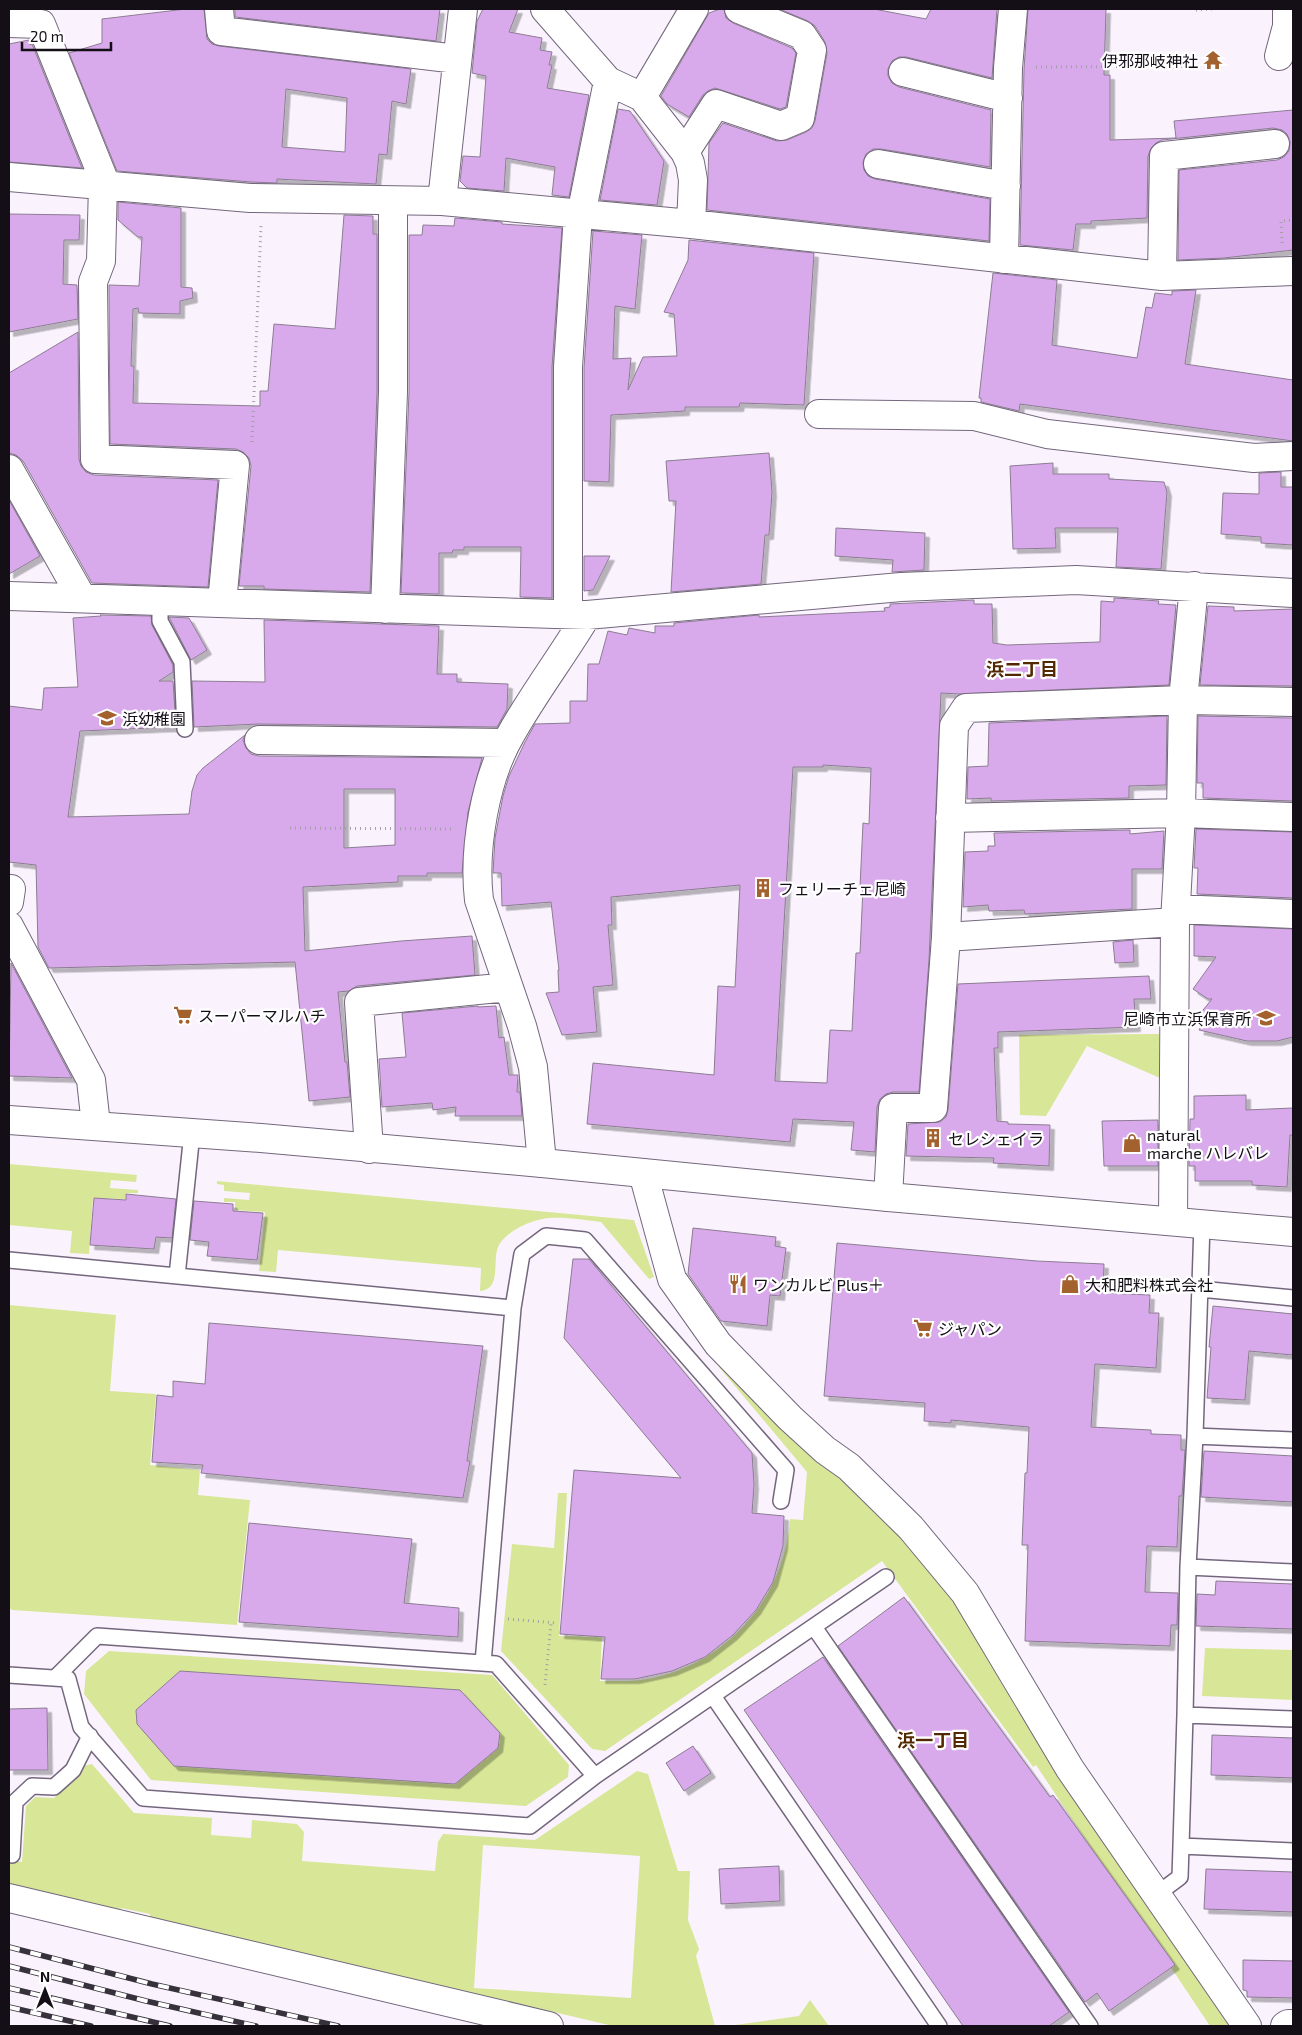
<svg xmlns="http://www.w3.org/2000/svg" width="1302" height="2035" viewBox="0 0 1302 2035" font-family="'Exo 2','Noto Sans JP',sans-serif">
	<defs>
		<filter id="shadow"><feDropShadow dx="4.5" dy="4.5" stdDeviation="0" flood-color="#0004"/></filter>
	</defs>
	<rect width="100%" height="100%" fill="#faf3fe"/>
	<path fill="#d8e697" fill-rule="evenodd" d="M1159,1034l1,44 -73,-32 -41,70 -26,-1 -1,-80z
		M9,1164l128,11 -1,7 -25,-2 -1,8 28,2v3h-12l-1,6 -32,-1 -4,56 -19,-1 2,-22 -63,-6z
		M217,1181l417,39 20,57 -5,2 -48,-57c-18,-2 -46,-7 -63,-2 -13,3 -32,13 -39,25 -8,14 4,44 -19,46l1,-23 -203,-18 -2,22 -17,-1 6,-59 -30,-2v-8h-11v-4l25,2 1,-7 -26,-2v-6l-7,-1z
		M9,1305l107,10 -6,76 46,3 -6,71 50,5 -2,25 52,5 -13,125 -225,-15 -3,-2z
		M711,1354l107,108 33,19 107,117 92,163 179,265h-19l-174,-261 -3,2 -151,-206 -277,190 -13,-2 -91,-98 11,-107 42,4 4,-55h9l-8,143 43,1 -2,44c18,0 36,1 53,-3 76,-17 132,-82 137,-159l13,1 4,-48 -98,-117z
		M1205,1648l88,2v50l-91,-4z
		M109,1651l383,24 77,90 -1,12 -42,29 -375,-26 -67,-86 2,-23zM180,1671l280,19 35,37 -1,9 6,1 -1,7h-5l-2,9 -37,31 -281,-18 -34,-38 2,-9 -6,-1v-6l6,-1v-7z
		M92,1764l42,49 78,5 -1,17 40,3 1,-18 45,4 7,8 -2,29 133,10 3,-29 5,-8 92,6 102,-69 11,3 30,97h12l-2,49 11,29 -3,7 19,70h-102l-115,-27 -348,-78v-7l-29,-6 -2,9 -110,-25v-32l13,2 4,-56 9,-9 19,1 29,-32zM483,1845l157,11 -9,142 -157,-10z
		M810,2000l19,26h-101l71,-10z"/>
	<path fill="#d9aaeb" stroke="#8c7c92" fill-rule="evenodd" filter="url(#shadow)" d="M186,9h18l3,30 5,5 7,2 192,23 -5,35 -14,-3 -5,54 -8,-1 -3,30 -99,-5v4l-26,-1 -134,-11 -48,-118 33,-10v-24zM286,89l61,9 -2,54 -63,-5z
		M235,9h205l-4,32 -201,-24z
		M483,9h35l-9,23 33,6 -2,12 12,2 -3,13h3l-5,23 42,7 -20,102 -17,-2 3,-28 -49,-9 -2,33 -37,-3 -7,-7 3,-25 17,1 6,-81 -14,-3 5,-52z
		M720,9h4l2,9 7,5 59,25 4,5 -10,54 -6,2 -65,-21 -7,3 -5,4 -14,22 -22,-13 -6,-8 48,-83z
		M779,9h95l52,10 5,-10h66l-5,69 -86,-21h-7l-7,4 -4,8v7l4,7 7,4 92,23 -1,57 -109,-18h-8l-7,5 -3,8 1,8 4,6 7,3 115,20 -1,42 -282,-31 2,-67 14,-20 54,18 10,-1 19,-8 6,-4 3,-7 12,-68 -2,-11 -10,-16 -7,-5z
		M1028,9h78l-2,66h6v65l66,-2 -2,-17 119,-11v140l-69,8 -46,2 1,-90 98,-10 7,-3 5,-6 1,-9 -3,-8 -5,-4 -9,-2 -111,12 -6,3 -5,5 -3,8 -1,62 -56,3v3h-15l-3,26 -53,-5 4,-176z
		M29,40l1,5 2,-1 50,124 -73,-6v-118z
		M618,109l12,2 34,50 -7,44 -57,-5z
		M118,202l63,6v79l11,1 1,10 -13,3v13l-41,-1 -1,-5 -5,1 -2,57h3l-1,37 127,3v-15h8l6,-67 61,5 9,-114 29,1v18h4v158l-7,200 -106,-3v-3h-25l12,-120 -2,-8 -6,-6 -7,-3 -126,-5 -1,-159 30,1 3,-49h-4l-20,-17z
		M9,214l71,1 -1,25h-15l-1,44 14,1 1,34 -69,13z
		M455,218l47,4v2l60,4 -10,139v231l-32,-1 1,-50h-57v3h-11l-1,3h-13v41l-38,-1 8,-201v-157h13l1,-10 31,1z
		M593,231l49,4 -7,74 -20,-3 -2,53 18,-1 -3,32 15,-33 34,-1 -3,-42 -10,-2 24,-52 1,-20 125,13 -10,152 -64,-2 -1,4h-54v4l-74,4 -2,67 -25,-1v-113z
		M993,273l64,7 -5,65 85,13 9,-51 6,1 3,-15 17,2v-4l24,-1 -11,74 108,16v61l-273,-37 -1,7 -38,-9v-4h-2z
		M78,332l1,127 2,7 5,6 8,3 124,5 -10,107 -116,-4 -69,-122 -7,-6 -7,-2v-80z
		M769,453l3,39 -3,43h-4l-4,49 -90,8 5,-91h-7l-3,-40z
		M1053,463v11h56v5l55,3 3,10 -6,77 -45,-2 2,-39h-63l1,20 -43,1 -3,-83z
		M1281,472v15h12v58l-32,-2v-6l-40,-3 2,-41 36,1v-21z
		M9,500l31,56 -31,18z
		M836,528l89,5 -1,37 -32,2 1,-12 -58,-4z
		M584,556h26l-17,34 -9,1z
		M1114,598l45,3 -1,3 18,1 -7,80 -209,9 -19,-1 -12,267 -10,132h-26l-7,2 -6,5 -3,8 -2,45 -24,-2 3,-28 -61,-3 -3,23 -203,-18 6,-61 121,12 4,-89 17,1 5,-102 -129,12 1,28h-4l5,60 -20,2 4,45 -35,3 -16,-42 13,-1 -1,-22h1l-8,-68 -49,4 -1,-33h-8l2,-35 8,-42 6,-20 16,-34 10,-18 35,-1v-22h17l1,-37h11l9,-33 19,4 2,-7 26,5v-7h19v-3l85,-8v2l126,-6 -1,-3 6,-1v-3l84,-4v4h18l1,39 14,2 93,-3 1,-41 13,1zM823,765l48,3 -2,56 -6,-1 -3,64h3l-3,66h-4l-4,78 -22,-1 -3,53 -52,-2 18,-314h30z
		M1208,606l26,1v4l59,-2v77l-93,-1z
		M100,615l51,1 1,9 21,40v7l-14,9h14l3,46 -96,4 -12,86 121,-3 3,-23 5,-16 6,-7 42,-33 -2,5 3,8 5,6 8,2 223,2 -14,54 -6,61h-35v3h-29v6l-95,5 2,64 96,-10 71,-5 3,39 -118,11 -8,5 -11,1 7,70h2l3,35 -41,4 -14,-139 -246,6 -11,-21 -2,-82 -27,-3v-156l33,4 2,-22 34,-1 -5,-69 28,-2zM344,789h51v56l-51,3z
		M169,617l20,1 18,32 -16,10z
		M264,620l175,6 -2,48h20v8l51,2 -1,25 -10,18 -239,-3 -64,3 -2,-46 73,1z
		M1167,716l-1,69 -37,1v12l-138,3v-3l-24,1 1,-32 20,-1 1,-43z
		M1198,716l95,2v83l-90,-3v-15h-6z
		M1196,829l97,3v66l-96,-4 1,-26h-4z
		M1130,830v4l34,-3 -2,38h-30v40l-107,5 -1,-4 -35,1 -1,-6 -25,2 2,-55 23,-1v-5h7l-1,-13z
		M1194,925l99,4v108l-16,4h-30l-48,-11 7,-11 -7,-4 13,-16h-4l-15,-10 23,-32 -22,-1z
		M1133,940l1,22 -19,1 -2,-21z
		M11,963l61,115 -63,-2z
		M1149,976l2,23h-17l2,28 -138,5v16h-4l3,73 11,1v2l42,1 -1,41 -56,-3 1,-5 -88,-2 2,-32 32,-2 6,-5 2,-7 10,-126z
		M478,1006v1l18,-1 3,32 5,-1 5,38h9l-1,17h3l2,24h-67l1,-9 -23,3 -1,-7 -50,4 -3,-48 27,-2 -4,-44z
		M1246,1095v15l47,-2v27h-3l-3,52 -35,-2v-4h-57v-15h-6l1,-47h4v-23z
		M1158,1120v46h-54l-2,-45z
		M126,1194l50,5 -4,39 -16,-1 -2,12 -64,-4 4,-47 32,2z
		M194,1201l39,3v7l30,2 -6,47 -50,-4 2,-14 -19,-2z
		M693,1228l83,9 -1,9 11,2 -6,48 -10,-1 -3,31 -46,-5 -33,-47z
		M837,1243l200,18 67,3 -1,29 47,2 -1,18h10l-3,55 -61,-4 -4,63 60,3v4l30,1v15h4l-3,46h-3l-2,51 -30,-1 -2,46 33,1 -1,32h-6l-1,21 -145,-5 3,-96h-6l3,-72h2l2,-46 -78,-7v3l-27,-2 1,-18 -101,-7z
		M573,1259h16l163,194 2,32 -2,28 32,3 -1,30 -10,36 -17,28 -23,25 -28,22 -33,14 -37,8h-34l4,-42 -45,-3 14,-164 107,8 -117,-140z
		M1213,1306l80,8v41l-44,-4 -4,49 -38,-2 4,-51h-2z
		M209,1323l274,23 -16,115h3l-7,37 -262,-25 2,-8 -51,-3 5,-67 16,2v-16l32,3z
		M1204,1451l89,5v46l-92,-5z
		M249,1523l163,16 -8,64 55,5 -1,29 -219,-15z
		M1216,1581l77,3v45l-97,-3 1,-32 18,1z
		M904,1597l146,200 3,-2 122,170 -66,46 -12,-18 -12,9 -247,-356z
		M823,1657l246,355 -20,14h-86l-219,-316z
		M180,1671l280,19 40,43 -2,15 -43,36 -281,-18 -37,-42 -1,-14z
		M47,1708l1,62h-39v-61z
		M1212,1735l81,3v40l-82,-3z
		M693,1746l18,27 -27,18 -18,-28z
		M779,1866l1,35 -59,3 -2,-35z
		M1206,1869l87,3v40l-89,-3z
		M1243,1960l50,1v37l-46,-1v-6l-4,-1z"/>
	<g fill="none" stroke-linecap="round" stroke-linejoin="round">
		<g stroke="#74677d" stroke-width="18">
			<path id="lane" d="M160,600v21l22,41 3,67
				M1202,1224l-7,212 98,4
				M9,1260l504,48
				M177,1276l15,-143
				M1200,1289l93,9
				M1188,1567l7,-131
				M1293,1572l-105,-5 -3,148 108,4
				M814,1627l276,399
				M483,1663l30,-355 9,-54 24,-18 39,4 201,230 -5,31
				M9,1675l59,4 13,48 62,71 387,28 65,-50 291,-199
				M55,1678l42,-42 399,28 99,112
				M713,1696l226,330
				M1181,1846l4,-131
				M12,1855l3,-53 17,-16 22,1 19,-17 17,-34
				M1156,1895l24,-18 1,-31 112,5"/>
		</g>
		<g stroke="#74677d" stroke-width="30">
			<path id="street" d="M219,9l2,22 236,28
				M545,9l63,72 34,16 43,55 5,11 3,17 -2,44
				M9,23l32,1 65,161
				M1279,56l8,-30v-17
				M903,72l105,26
				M642,97l52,-88
				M685,152l31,-48 65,22 19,-8 12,-68 -10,-15 -63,-26
				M878,164l128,22
				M9,177l241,21 192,3 249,23 471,52 131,-5
				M103,184l-2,77 -8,21 2,177 140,6 -13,138
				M442,201l21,-192
				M581,215l27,-134
				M1004,259l4,-191 5,-59
				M1162,276l2,-120 111,-12
				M819,414l155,2 73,18 207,24 39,-2
				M9,469l73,129
				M9,596l578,19 314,-28 175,-7 217,13
				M385,609l8,-217v-190
				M568,614v-247l10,-152
				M259,740l247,3
				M950,818l231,-5 112,4
				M9,889h2l-2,13
				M1176,909l117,5
				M9,926l82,154 5,45
				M946,937l229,-15
				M369,1149l-10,-147 149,-15
				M542,1163l-9,-96 -11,-41 -43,-126c-6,-51 6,-122 32,-166 23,-41 52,-79 76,-119
				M643,1173l29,106 46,65 72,74 35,32 24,17 62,61 54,65 105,176 177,257
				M888,1197l5,-89h40l13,-171 8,-211 12,-18 217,-8 110,2
				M1173,1221l2,-299 6,-109 2,-113 11,-114
				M9,1898l540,128
				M1285,2026l3,-2h5"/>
		</g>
		<g stroke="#74677d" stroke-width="30">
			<path id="secondary" d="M9,1120l252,18 281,25 346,34 405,35"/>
		</g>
		<path stroke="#a59fa9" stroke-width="3" stroke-dasharray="1 4" stroke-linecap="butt" d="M1196,10l16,-1
			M1036,67l164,-1
			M1282,243l-1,-22 12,-1
			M252,442l9,-216
			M290,828l162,1
			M508,1619l49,4
			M545,1685l6,-62"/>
		<use href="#lane" stroke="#fff" stroke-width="15"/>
		<use href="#street" stroke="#fff" stroke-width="28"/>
		<use href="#secondary" stroke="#fff" stroke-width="28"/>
		<g stroke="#36313a" stroke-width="5.5">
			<path id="rail" d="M9,1947l143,37 186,42
				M9,1966l137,35 110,25
				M9,1988l161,38
				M9,2007l82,19"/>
		</g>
		<use href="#rail" stroke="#fff" stroke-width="4" stroke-dasharray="11" stroke-linecap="butt"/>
	</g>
	<defs>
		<g id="temple-bare" transform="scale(1.5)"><path d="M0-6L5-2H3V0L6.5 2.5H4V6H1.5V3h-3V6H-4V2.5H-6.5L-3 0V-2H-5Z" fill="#a3612e" stroke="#fff" stroke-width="2.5" paint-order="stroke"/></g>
		<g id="school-bare" transform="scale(1.5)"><path d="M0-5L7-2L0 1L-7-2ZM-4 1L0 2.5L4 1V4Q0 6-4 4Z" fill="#a3612e" stroke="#fff" stroke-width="2.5" paint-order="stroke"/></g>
		<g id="building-bare" transform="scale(1.5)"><path d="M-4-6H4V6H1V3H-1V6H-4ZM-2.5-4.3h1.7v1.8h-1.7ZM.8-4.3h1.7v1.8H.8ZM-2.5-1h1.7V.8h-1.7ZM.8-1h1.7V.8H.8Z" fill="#a3612e" stroke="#fff" stroke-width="2.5" paint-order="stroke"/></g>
		<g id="supermarket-bare" transform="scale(1.5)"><path d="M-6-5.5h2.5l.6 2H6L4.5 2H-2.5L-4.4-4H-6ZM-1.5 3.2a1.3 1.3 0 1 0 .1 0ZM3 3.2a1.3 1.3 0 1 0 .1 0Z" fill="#a3612e" stroke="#fff" stroke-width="2.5" paint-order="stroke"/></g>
		<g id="shop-bare" transform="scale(1.5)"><path d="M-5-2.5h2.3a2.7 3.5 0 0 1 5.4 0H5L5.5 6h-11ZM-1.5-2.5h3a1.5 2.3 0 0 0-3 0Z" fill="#a3612e" stroke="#fff" stroke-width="2.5" paint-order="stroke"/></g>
		<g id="restaurant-bare" transform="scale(1.5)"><path d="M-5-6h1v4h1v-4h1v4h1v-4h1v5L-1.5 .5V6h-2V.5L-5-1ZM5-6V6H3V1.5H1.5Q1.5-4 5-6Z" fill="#a3612e" stroke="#fff" stroke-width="2.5" paint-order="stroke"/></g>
	</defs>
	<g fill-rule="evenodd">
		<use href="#temple-bare" x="1213" y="60"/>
		<use href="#school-bare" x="107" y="718"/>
		<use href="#building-bare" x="763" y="888"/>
		<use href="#supermarket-bare" x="183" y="1015"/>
		<use href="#school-bare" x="1266" y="1018"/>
		<use href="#building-bare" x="933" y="1138"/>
		<use href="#shop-bare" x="1132" y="1143"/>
		<use href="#restaurant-bare" x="738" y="1284"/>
		<use href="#shop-bare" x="1070" y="1284"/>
		<use href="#supermarket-bare" x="923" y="1328"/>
	</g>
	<g text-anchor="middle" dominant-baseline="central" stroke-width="4.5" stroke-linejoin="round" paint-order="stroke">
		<g font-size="16" fill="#140f17" stroke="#fff" text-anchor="start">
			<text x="1198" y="60" text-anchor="end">伊邪那岐神社</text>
			<text x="122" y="718">浜幼稚園</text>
			<text x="778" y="888">フェリーチェ尼崎</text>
			<text x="198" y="1015">スーパーマルハチ</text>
			<text x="1251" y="1018" text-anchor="end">尼崎市立浜保育所</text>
			<text x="1147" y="1134">natural<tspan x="1147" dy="18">marche ハレバレ</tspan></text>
			<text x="948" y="1138">セレシェイラ</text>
			<text x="753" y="1284">ワンカルビ Plus＋</text>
			<text x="1085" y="1284">大和肥料株式会社</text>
			<text x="938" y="1328">ジャパン</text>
		</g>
		<g font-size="18" font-weight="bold" fill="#522800" stroke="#fff">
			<text x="1022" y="669">浜二丁目</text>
			<text x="933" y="1740">浜一丁目</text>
		</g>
	</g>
	<rect width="1302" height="2035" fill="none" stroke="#140f17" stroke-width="20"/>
	<g transform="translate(45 1990)" stroke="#ffffff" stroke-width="4" paint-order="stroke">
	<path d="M0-4L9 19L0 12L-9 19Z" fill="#140f17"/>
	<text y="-8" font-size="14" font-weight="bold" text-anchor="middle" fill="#140f17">N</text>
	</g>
	<path d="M22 42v8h89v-8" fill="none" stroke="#140f17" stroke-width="2.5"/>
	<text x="30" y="42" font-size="15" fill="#140f17" stroke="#ffffff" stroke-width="4" paint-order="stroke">20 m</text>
</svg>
